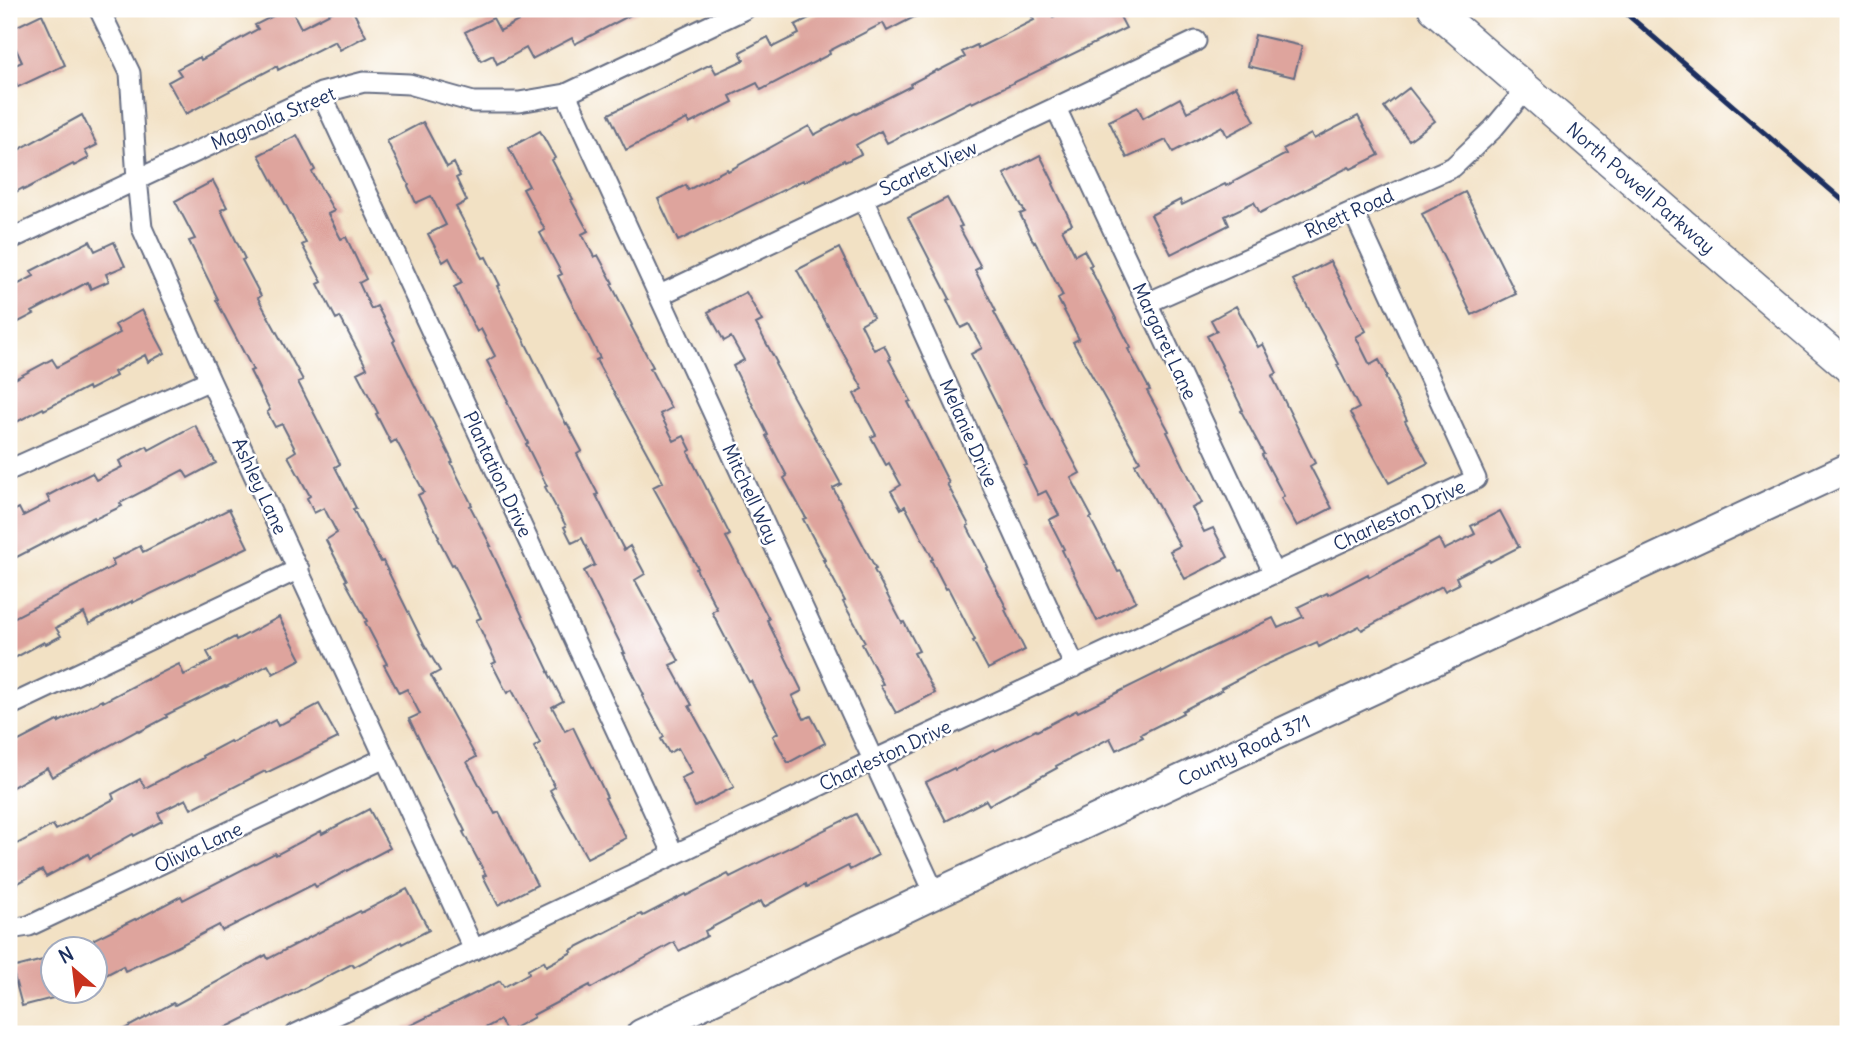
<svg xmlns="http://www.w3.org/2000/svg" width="1857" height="1043" viewBox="0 0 1857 1043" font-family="Delius,sans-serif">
	<rect width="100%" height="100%" fill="#fff"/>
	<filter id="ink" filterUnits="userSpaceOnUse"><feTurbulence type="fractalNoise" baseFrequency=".0143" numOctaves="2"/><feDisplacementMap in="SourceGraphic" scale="14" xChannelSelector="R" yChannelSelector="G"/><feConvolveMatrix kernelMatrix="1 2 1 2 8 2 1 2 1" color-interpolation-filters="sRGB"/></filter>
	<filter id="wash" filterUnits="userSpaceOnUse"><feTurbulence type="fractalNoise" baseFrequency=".00686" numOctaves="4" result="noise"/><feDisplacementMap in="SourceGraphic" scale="28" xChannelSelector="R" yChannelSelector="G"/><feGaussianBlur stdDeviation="1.57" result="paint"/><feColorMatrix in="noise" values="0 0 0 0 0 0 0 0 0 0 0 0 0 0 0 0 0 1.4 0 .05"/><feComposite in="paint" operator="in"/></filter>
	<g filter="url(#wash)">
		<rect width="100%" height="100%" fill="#f2e1c4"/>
		<g id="blocks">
			<path fill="#dea49d" d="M287,9h4l10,19 37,-19h14l14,27 -26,14 -5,-9 -57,29 -1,-4 -91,48 -18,-32 13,-7 -4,-6 23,-12 1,3 57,-31 -3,-4z
				M540,9l5,9 17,-9h80l-67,35 -3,-6 -40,21 -6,-11 -29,16 -4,-9 -12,6 -16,-29 28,-14 7,13z
				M827,9h103l-43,22 -4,-8 -54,28 1,3 -69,36 -4,-7 -27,13 3,6 -44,22 -2,-5 -61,31 -17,-36 102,-50 5,9 28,-13 -4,-8 28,-15 5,10 26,-13 -4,-9z
				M1048,9l5,8 15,-8h48l10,19 -154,75 -1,-2 -84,42 -6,-12 -25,14 5,9 -16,8 -1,-2 -40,22 -1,-2 -84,42v-1l-41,20 -20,-42 28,-14 2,5 39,-21 1,2 81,-45 5,9 41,-22 1,1 55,-28 -1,-2 27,-14 1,1 27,-14 -3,-5 15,-7 1,3 56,-28 -2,-3z
				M42,14l23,51 -47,22 -9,-19 13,-6 -13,-28v-4z
				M1255,35l47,11 -8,31 -46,-11z
				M1236,86l19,35 -28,15 -5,-10 -49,26 -7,-12 -39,18 -18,-37 29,-14 5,11 37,-20 7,14z
				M1409,88l26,33 -26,19 -25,-33z
				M82,115l15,30 -12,6 4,7 -15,8 -1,-2 -49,26 -1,-2 -14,8v-41z
				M1358,116l21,39 -28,14 -2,-2 -89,46 -6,-11 -29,14 4,9 -58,29 -20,-39 29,-15 2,5 43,-21 1,2 60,-32 -3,-5 28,-15 3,5z
				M423,122l24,45 7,-4 6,13 -4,2 11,23 -11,6 27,51 3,-1 14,28 -3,1 69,138 1,-1 15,28 -5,3 21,40 -2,1 28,55 6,-4 15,28 -10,6 44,81 -9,4 22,40 -3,1 45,81 -39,20 -14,-29 11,-5 -14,-25 -9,5 -8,-14 3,-2 -22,-41 2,-1 -21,-42h2l-41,-82 11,-6 -13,-27 -10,5 -8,-16 2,-1 -21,-39 2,-1 -21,-42 2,-1 -21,-41 1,-1 -21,-40 8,-5 -14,-27 -4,3 -23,-45 8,-4 -13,-25 -6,4 -15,-28 18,-9 -15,-29 -15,7 -8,-17 1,-1 -22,-44z
				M540,131l15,27 -3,2 21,39 -2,1 17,31 -6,3 12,23 4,-2 15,28 -2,1 21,41 -1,1 22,41 -3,1 21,40 -11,6 14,27 10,-5 7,14 -3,2 42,83 -4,2 43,82 -2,1 35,71 -10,5 12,23 7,-3 14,27 -37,20 -15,-27 5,-3 -27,-52 -2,1 -22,-41 -15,-29 5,-3 -21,-40 2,-1 -45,-81 10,-5 -67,-122 4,-2 -42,-82 4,-2 -22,-41 5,-3 -22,-41 6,-3 -20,-38z
				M297,135l18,35 -3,2 22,39 -6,3 13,25 5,-2 20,42 -7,4 12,26 6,-3 18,34 -2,2 60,120 -2,1 21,42 -2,1 21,40h-2l60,126h-1l15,29 -11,6 13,24 8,-4 34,70 -2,1 21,40 -39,20 -37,-68 5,-3 -21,-40 6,-4 -28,-53 -5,3 -15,-29 4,-2 -20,-42 5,-2 -27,-54 -2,1 -14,-27 1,-1 -21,-42 6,-3 -28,-52 -5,3 -15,-29 2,-1 -21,-40 10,-5 -27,-51 -4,2 -18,-35 4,-2 -20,-37 4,-2 -47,-88z
				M1040,155l14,28 -1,1 19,40 -10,5 13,26 9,-5 8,15 -3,1 42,82 -3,1 22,41 -3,1 22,40 -2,1 35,71 -10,5 12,24 9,-4 15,29 -43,22 -15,-28 10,-5 -45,-82 5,-3 -67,-119 6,-3 -21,-40 5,-3 -28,-54 -1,1 -14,-29 5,-2 -21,-38z
				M213,181l14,26 -6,3 24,49 -3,1 19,36 -3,2 45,82 -5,2 42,82 -5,3 21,41 -3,1 28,53 2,-1 41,83 16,27 -9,5 45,81 -9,5 28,52 4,-2 38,73 -39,20 -15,-29 3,-1 -23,-43 2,-1 -56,-112 11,-5 -13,-25 -8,4 -15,-28 3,-1 -22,-42 2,-1 -22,-40 2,-1 -21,-40 11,-7 -13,-25 -10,5 -7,-15 3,-2 -22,-40 8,-5 -14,-27 -7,3 -8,-15 3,-2 -20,-39 3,-1 -37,-70 2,-1 -29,-58 6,-2 -20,-38z
				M1465,192l51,102 -44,21 -50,-101z
				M947,198l15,28 -3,1 22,40 -6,3 21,41 -2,1 86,161 -9,5 21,39 -2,1 28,54 3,-1 15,30 -39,20 -35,-71 2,-1 -15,-29 10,-5 -13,-24 -8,4 -14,-29 3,-1 -56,-111 11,-6 -13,-24 -8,4 -14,-28 3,-1 -42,-81z
				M90,241l5,10 19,-9 11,24 -19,8 3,7 -18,8 -3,-7 -56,30 2,2 -25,13v-38l25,-13 -3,-5z
				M839,248l34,69 -12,7 13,26 10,-5 7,14 -2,1 22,41 -3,1 41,81 -2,1 22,41 -2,1 21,41 -2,1 21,41 -2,1 20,40 -37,19 -15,-28 2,-1 -27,-52 -2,1 -15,-29 2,-1 -28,-53 -4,3 -10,-18 10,-6 -12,-22 -3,2 -15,-28 5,-2 -22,-41 9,-5 -66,-119z
				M1330,261l36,70 -10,6 14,28 9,-5 8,16 -2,1 22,43 -2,1 23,42 -39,20 -39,-70 9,-5 -22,-43 2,-1 -46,-84z
				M746,292l16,29 -6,3 21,39 -2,1 66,120 -8,4 43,81 -2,1 28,53 2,-1 15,29 -5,2 21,40 -39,20 -16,-28 3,-1 -21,-40 3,-2 -22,-40 2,-1 -22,-41h2l-22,-41 3,-1 -22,-40 3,-2 -21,-40 2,-1 -35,-69 11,-6 -13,-23 -7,4 -16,-29z
				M1236,306l22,41 5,-3 14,29 -5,3 43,87 -5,3 22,42 -35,18 -16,-28 3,-2 -22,-41 2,-1 -23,-43 2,-1 -22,-44 1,-1 -15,-29 10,-5 -6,-11z
				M142,310l23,43 -17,9 -3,-7 -31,17 2,4 -27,14 -1,-3 -44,23 -1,-2 -34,18v-44l43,-23 5,8 63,-34 -5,-8z
				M195,425l21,38 -28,15 -5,-8 -63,33 2,3 -27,13 -1,-2 -85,44v-48l10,-5 4,8 27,-14 -3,-6 15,-8 30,-15 4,7 26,-13 -3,-6 28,-15 2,4z
				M229,509l19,38 -116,56v-2l-43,23 -5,-11 -28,15 5,8 -15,8 -2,-2 -35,19v-41l105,-54 -2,-6 28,-14 3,6z
				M1500,511l19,36 -29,15 -1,-2 -33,17 3,7 -14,7 -3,-5 -53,28 1,1 -28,15 -3,-4 -40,21 -2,-5 -56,25 -40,21 1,2 -40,21 1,2 -42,21 2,3 -27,13 -6,-12 -54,28 1,2 -68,37 -3,-5 -40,21 -20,-39 28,-14 1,2 39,-21 1,2 41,-21 1,1 40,-21 1,2 83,-41 1,2 40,-21 71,-34 5,10 25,-11 -5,-10 29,-14 1,2 40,-21 1,3 70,-38 5,11 31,-16 -4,-8z
				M279,617l22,42 -28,15 -5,-9 -42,22 -1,-1 -59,29 1,2 -28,15 -1,-2 -86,47 -5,-9 -38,21v-43l50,-26v2l43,-22 1,2 44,-23v1l32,-16 5,11 28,-14 -5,-9 28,-15 1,3z
				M319,704l19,34 -72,35 -1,-2 -74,38 -5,-10 -28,14 4,8 -28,15 -1,-2 -43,24 -2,-4 -42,23 -4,-7 -33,18v-40l44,-23 3,5 58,-31 -2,-5 28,-15 5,9 58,-30 -1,-2 28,-15 1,2 44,-23 3,6z
				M369,809l21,39 -74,39 -2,-3 -92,47 -3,-6 -42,22 -52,24 -2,-5 -29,15v-42l41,-20 1,1 45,-24 2,4 92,-47 1,2 45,-24 1,3z
				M856,814l22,41 -28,15 -2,-4 -41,21 -1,-3 -42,23 -3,-6 -56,30 2,5 -28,15 -5,-9 -83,46 -1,-3 -57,30 1,2 -27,15 -7,-12 -26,14h-81l107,-53 4,6 25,-14 -1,-3 16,-9 2,5 26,-14 -1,-2 70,-36 2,2 42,-22 1,2 42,-22 2,3z
				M407,889l22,41 -27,14 -1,-2 -47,25 -2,-3 -139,70h-98l58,-31 2,2 91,-50 2,4 92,-48 1,2z
				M43,960l10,38 -31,8 -10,-38z"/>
		</g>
	</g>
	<g filter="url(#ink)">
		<use href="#blocks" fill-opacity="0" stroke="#666d82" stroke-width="2"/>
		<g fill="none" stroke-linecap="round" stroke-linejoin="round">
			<g stroke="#666d82" stroke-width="23">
				<path id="street" d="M99,9l31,64 7,106 5,49 68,152 264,570
					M321,93l353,762
					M566,94l369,800
					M1056,108l218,466
					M863,199l212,468
					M9,240l312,-147 43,-11 45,2 64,18h46l47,-8 179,-85
					M660,295l536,-254
					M1147,303l306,-136 40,-38 34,-41
					M9,470l201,-90
					M9,706l290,-137
					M9,929l20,-3 356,-168
					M296,1034l578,-274 602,-281 -123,-268"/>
			</g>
			<g stroke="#666d82" stroke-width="32">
				<path id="secondary" d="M641,1034l294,-140 913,-426"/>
			</g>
			<g stroke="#666d82" stroke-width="33">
				<path id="primary" d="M1434,9l414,358"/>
			</g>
			<use href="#street" stroke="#fff" stroke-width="19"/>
			<use href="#secondary" stroke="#fff" stroke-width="28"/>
			<use href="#primary" stroke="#fff" stroke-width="30"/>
			<path stroke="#1b2f5e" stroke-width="5" d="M1621,9l227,196"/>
		</g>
	</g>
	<g text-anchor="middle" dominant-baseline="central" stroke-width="5" stroke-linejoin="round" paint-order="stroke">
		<g font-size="19" fill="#1b2f5e" stroke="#fff">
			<text transform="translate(273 118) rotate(-23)">Magnolia Street</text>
			<text transform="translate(928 168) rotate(-25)">Scarlet View</text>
			<text transform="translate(1641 188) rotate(41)">North Powell Parkway</text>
			<text transform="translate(1349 213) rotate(-24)">Rhett Road</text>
			<text transform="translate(1165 341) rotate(65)">Margaret Lane</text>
			<text transform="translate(969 433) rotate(66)">Melanie Drive</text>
			<text transform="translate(498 474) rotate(65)">Plantation Drive</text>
			<text transform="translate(260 486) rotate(65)">Ashley Lane</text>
			<text transform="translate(751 494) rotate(65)">Mitchell Way</text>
			<text transform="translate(1399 515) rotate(-25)">Charleston Drive</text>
			<text transform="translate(1244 750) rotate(-25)">County Road 371</text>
			<text transform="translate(885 755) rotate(-25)">Charleston Drive</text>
			<text transform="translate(198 847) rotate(-25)">Olivia Lane</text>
		</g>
	</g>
	<rect width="1857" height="1043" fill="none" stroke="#fff" stroke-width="35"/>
	<g transform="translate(74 970) rotate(332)"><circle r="33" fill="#ffffff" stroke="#a4acbf" stroke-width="2"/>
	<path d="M0-5L12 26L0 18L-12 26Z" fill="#c8321e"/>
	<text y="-10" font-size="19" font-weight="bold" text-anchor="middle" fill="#1b2f5e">N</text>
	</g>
</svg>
